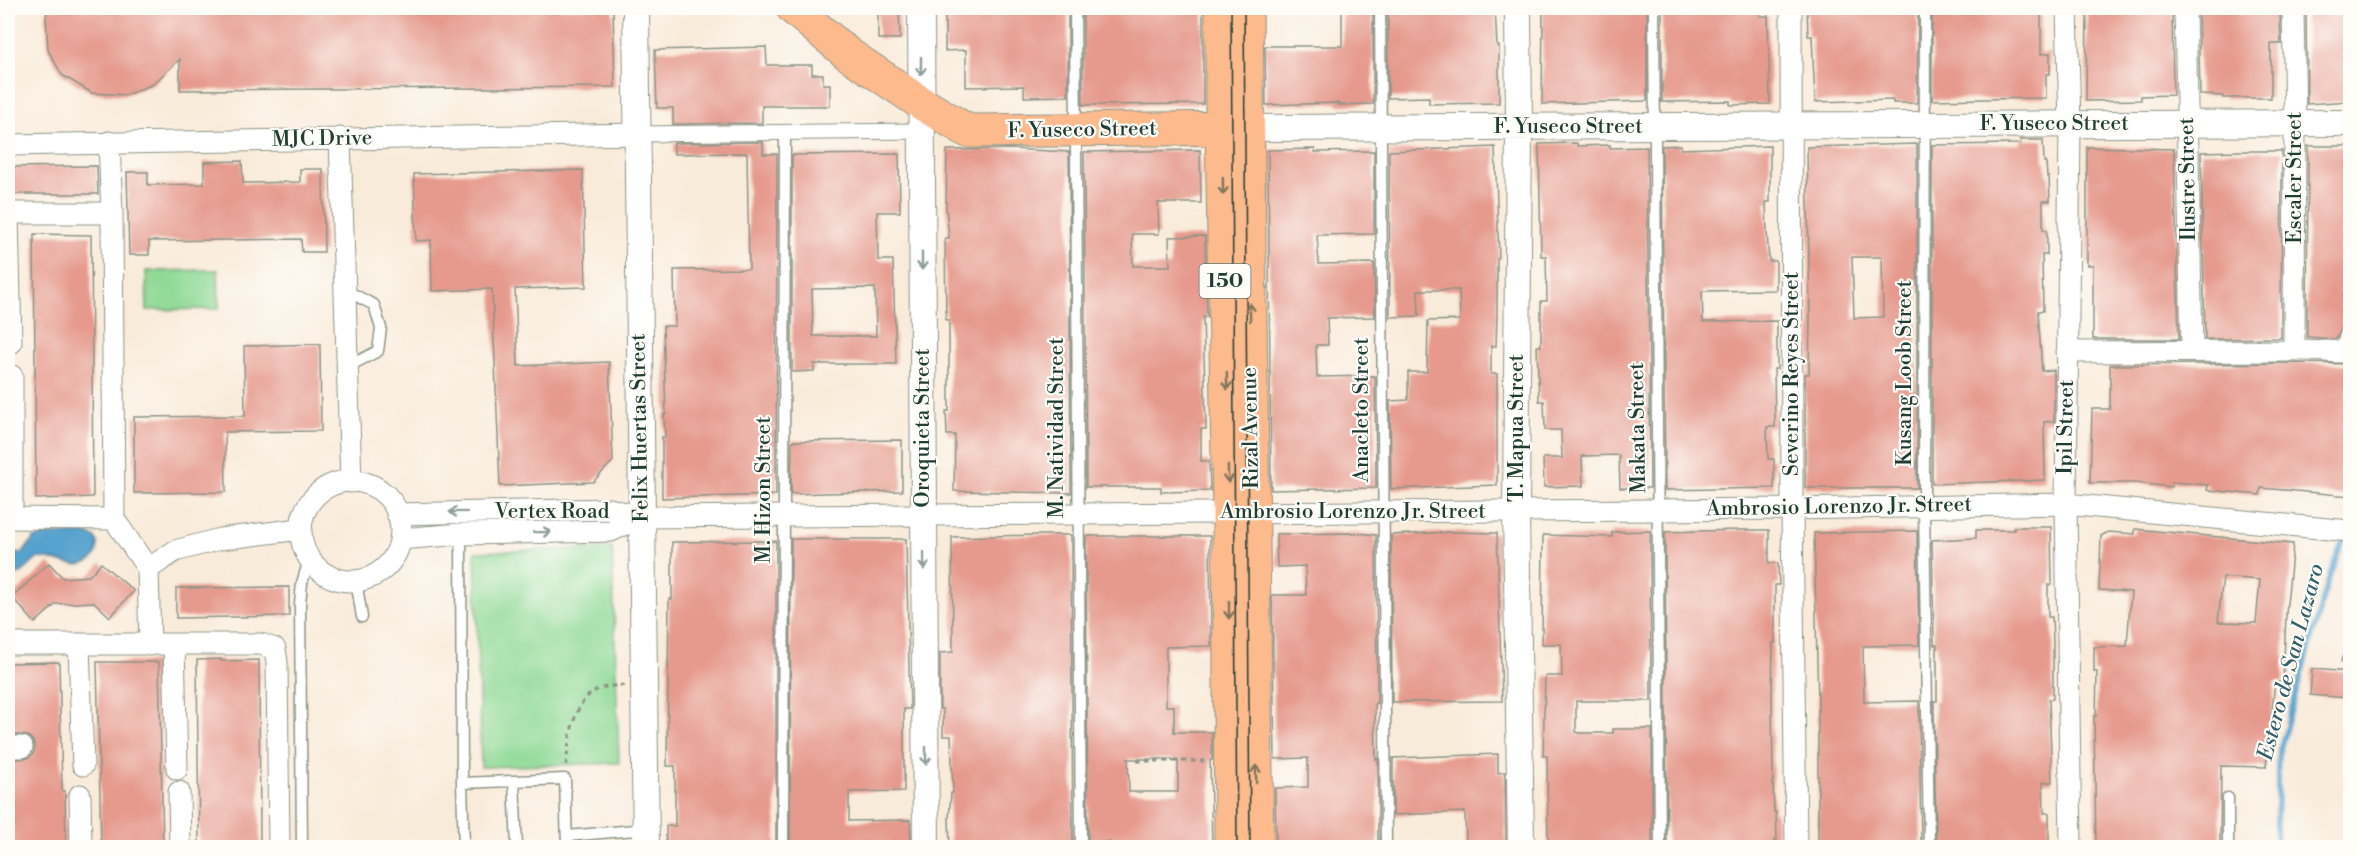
<svg xmlns="http://www.w3.org/2000/svg" width="2358" height="855" viewBox="0 0 2358 855" font-family="'Libre Bodoni',serif">
	<rect width="100%" height="100%" fill="#fdfcf7"/>
	<filter id="ink" filterUnits="userSpaceOnUse"><feTurbulence type="fractalNoise" baseFrequency=".0167" numOctaves="2"/><feDisplacementMap in="SourceGraphic" scale="12" xChannelSelector="R" yChannelSelector="G"/><feConvolveMatrix kernelMatrix="1 2 1 2 8 2 1 2 1" color-interpolation-filters="sRGB"/></filter>
	<filter id="wash" filterUnits="userSpaceOnUse"><feTurbulence type="fractalNoise" baseFrequency=".008" numOctaves="4" result="noise"/><feDisplacementMap in="SourceGraphic" scale="24" xChannelSelector="R" yChannelSelector="G"/><feGaussianBlur stdDeviation="1.35" result="paint"/><feColorMatrix in="noise" values="0 0 0 0 0 0 0 0 0 0 0 0 0 0 0 0 0 1.4 0 .05"/><feComposite in="paint" operator="in"/></filter>
	<g filter="url(#wash)">
		<rect width="100%" height="100%" fill="#f9ebda"/>
		<path fill="#8fd995" stroke="#578b64" stroke-width="1.5" d="M218,270l1,39 -72,1 -1,-39z
			M612,548l7,215 -138,4 -6,-215z"/>
		<path fill="#56a2ce" stroke="#3a7081" stroke-width="1.5" d="M84,533c7,2 13,4 14,11 0,5 0,6 -2,10 -11,22 -42,3 -58,4l-18,16 -6,2 -6,-3v-20h15l11,-15 14,-3z"/>
		<g fill="none" stroke-linecap="round" stroke-linejoin="round">
			<path stroke="#56a2ce" stroke-width="5" d="M2276,848l2,-92 52,-182 15,-39"/>
		</g>
		<g id="blocks">
			<path fill="#e69a8d" fill-rule="evenodd" d="M48,8h565l2,79 -435,3v-31l-27,25 -27,11 -34,-2 -30,-18 -14,-25 -2,-33z
				M878,8h21l1,31h-22z
				M945,8h123v88l-44,1v-11l-58,1v-37l-21,1z
				M1083,8h120v96l-120,1z
				M1342,8h31v96l-35,1v-2l-72,2 -1,-59h77z
				M1388,8h107l2,38h2v57l-70,1v-7l-41,1z
				M1543,8h104v93l-105,3z
				M1662,8h98v8h8l2,88 -40,1v-4l-68,1z
				M1807,8h111l-1,95h-24v-3l-78,2 -3,-66h-4z
				M1932,8h109v46l9,-1v21h-4v24l-114,2z
				M2087,8h85l1,87 -32,1v4l-55,1z
				M2198,8h78v3h4l1,33h-10v54h-47v-2l-24,-1z
				M2350,10v91l-43,3 -1,-93z
				M766,47l1,18h45v9h11v10h7v22h-68v17l-89,1v-16h-16l-2,-58z
				M2020,140h23l1,22h2l1,15h2l1,24h-7v29h4v25h-5l1,56h-5l4,60 12,-1v51l-10,1 1,58 -113,4v-339l89,-1z
				M763,142v12h14l-1,341 -114,3v-61h3l-1,-23h2l-3,-88h12l-1,-56 75,-1 -2,-116 -73,1v-11z
				M1577,143v3l33,-1v3l37,-1 3,341h-30l-1,-33 -37,1 1,30 -39,1 -1,-29h19l-1,-28h-16l-1,-29h-5l-2,-55h4v-45h6l-1,-45h-5l-2,-112z
				M1917,144v344h-112v-114h4l1,-55 -3,-172zM1852,257h30l1,60 -29,1z
				M1681,145v4l89,-3v56h-4l1,30 2,29h7v29l-74,1 1,31 74,-1v48h-3l1,58h-8l1,32h6v29l-109,2 -3,-344z
				M2308,146h42v117h-3l-1,33h-3v31l-7,12 -29,-2z
				M1495,147l4,111 -2,1v56l-1,31h-5v28h6v111l-106,4 -1,-88 18,-1v-28h19l1,-51 32,-1 -1,-30h-41l1,26 -29,1 -1,-166z
				M2087,147l87,2 5,190h-86v-74h-6z
				M1011,149l58,3 2,341 -117,-2 1,-56h-8l-1,-24h3v-91h-3l-1,-82h4l-3,-31 1,-57z
				M1315,149v3l59,-1v83l-57,1 2,29 55,-1 1,54 -48,1 1,27h-12l1,32 58,-1 1,112 -105,2 -3,-340z
				M1200,150l1,53h-43l1,31h-27l1,32h37l-1,-29 36,-1 2,81h-4l3,112h-5v32h8l1,30 -49,1v-5h-75l-2,-335z
				M2240,151h42l-1,187 -76,1 -4,-187z
				M899,154l1,58h-23l1,48h15l3,104h-82v7l-22,1v-217zM875,288l1,48h-63l-1,-47z
				M242,161l1,22 57,-1v-13h23l1,83h-22l-1,-13 -152,2v14h-20l-2,-83h21v13l56,-1v-22z
				M97,166l1,28h-90v-27z
				M583,170l3,117 -71,2 3,77 91,-4 4,99 -20,21 -93,4 -8,-197 -60,2 -1,-51 -15,1 -2,-67z
				M34,234l57,1 2,262 -57,2z
				M320,344l1,87 -96,1 1,60 -92,1v-76l111,-1 -1,-70z
				M2297,363l53,1v132l-89,-8 -1,7 -53,-5 1,-5 -36,-3v5l-37,-4h-45l2,-74h18v-44z
				M902,440v51l-111,3 1,-53z
				M2013,527h38l1,58h-4v32h4l1,26v56h-4l3,83h-9l1,31h5v35h-113l-2,-147h3v-56h-3l-2,-105 44,-2v-8h38z
				M2135,529l158,15 -7,70 -3,68h-8l-9,85 -45,-1 -1,82h-124l-2,-132h2l1,-44h-3v-25l33,-1 4,-54 -32,-2 2,-54 7,-4 27,2zM2223,577l37,3 -4,43 -38,-1z
				M1739,530h30v33h9l1,22h-4v58h-2l-1,54 1,87 1,28h2l1,28h-3v8h-107l-2,-316z
				M1650,531l1,170h-75v31l4,1h33v-4h39v119h-104l-1,-92h-4l2,-80h17l-1,-32h-19l1,-109 69,2v-5z
				M1917,531l2,114 -56,1 1,56 55,-1 2,147h-103v-144l-4,-171z
				M1451,532l46,1 5,168 -110,1 -1,-167z
				M1357,533l19,2 1,168h-2l1,56 2,-1v90h-95v-5l-7,1 -1,-56 33,-1v-29l-33,1 -3,-164h34l-1,-29 -28,1 -1,-33z
				M1035,535h36l2,313h-123l-1,-30 2,-25h2l-2,-57h-8v-27h-3v-56l13,-1 -1,-115z
				M1086,536h124l1,110 -45,1v59h8v26h38v28h-2l2,88h-102v-6h-22zM1128,759h44v2h6v31h-49z
				M791,539h115l4,170h-6v82l-55,1v29l61,-1 1,28h-121z
				M776,541v307h-110v-22h9v-60h-8l2,-167h3v-57z
				M49,563l14,15 26,-2 12,-13 33,28 -24,26 -16,-15 -38,2 -21,19 -23,-26z
				M289,587v29l-113,2v-30z
				M221,659v2l38,-1 1,188h-61l-2,-188z
				M59,662l3,129h3l1,57h-58v-88l20,-2 5,-4 2,-6 -2,-7 -5,-5 -20,-2v-71z
				M97,662h62l4,186h-62z
				M2312,669l38,3v26l-40,-3z
				M1498,754v19l7,-1 1,76h-40l-1,-36 -72,3v-57z"/>
		</g>
	</g>
	<g filter="url(#ink)">
		<use href="#blocks" fill-opacity="0" stroke="#8c9487" stroke-width="1.5"/>
		<g fill="none" stroke-linecap="round" stroke-linejoin="round">
			<g stroke="#8c9487" stroke-width="13">
				<path id="service" d="M1075,8l6,840
					M1380,8l6,840
					M1654,8l6,840
					M1925,8l-1,498 5,342
					M345,290l29,15 7,23 -3,23 -31,16
					M461,534l1,249
					M356,581l6,36
					M2347,661l3,-8
					M514,781l3,67
					M567,836l79,-7
					M302,848l-2,-244 2,-21 7,-23
					M464,848l-2,-65 103,-4 2,69
					M783,848l2,-716
					M2228,848v-50"/>
			</g>
			<g stroke="#8c9487" stroke-width="17">
				<path id="pedestrian" d="M638,134l283,-3"/>
			</g>
			<g stroke="#8c9487" stroke-width="23">
				<path id="minor" d="M1791,8l1,501 4,339
					M2067,8l3,116 -4,380 5,344
					M2185,8l7,343
					M340,138l11,344
					M109,142l3,71 2,306
					M8,145l630,-11
					M8,213h104
					M8,215l3,128
					M2292,349l2,-6 1,-220 -2,-115
					M2067,352l220,-1c6,-3 47,1 59,1l4,-15
					M12,376v142
					M301 531a50 50 0 1 1 100 0a50 50 0 1 1-100 0Z
					M397,514l212,-5 32,8 1151,-8 274,-5 284,27
					M8,518l106,1 34,50 2,76
					M400,539l61,-5 150,-3 30,-14
					M148,569l27,-18 45,-12 80,-10
					M8,644h253l14,5 2,13 2,186
					M79,645l4,120
					M174,645l3,124
					M8,747h14
					M179,792l1,56
					M80,795l1,53"/>
			</g>
			<g stroke="#8c9487" stroke-width="28">
				<path id="tertiary" d="M636,8l10,840
					M921,8l5,840
					M1518,8l1,119 -3,384 5,337
					M1247,128l1103,-5"/>
			</g>
			<g stroke="#8c9487" stroke-width="35">
				<path id="primary" d="M793,8l55,46 73,49 47,28 276,-3
					M1222,8v120l7,385 2,335
					M1246,8l11,840"/>
			</g>
			<path stroke="#8c9487" stroke-width="3" stroke-dasharray="4.5 4.5" stroke-linecap="butt" d="M1137,761h67
				M566,765c3,-23 6,-64 31,-75 8,-4 18,-4 27,-5"/>
			<use href="#service" stroke="#fff" stroke-width="10"/>
			<use href="#pedestrian" stroke="#fff" stroke-width="15"/>
			<use href="#minor" stroke="#fff" stroke-width="21"/>
			<use href="#tertiary" stroke="#fff" stroke-width="26"/>
			<use href="#primary" stroke="#fcba8d" stroke-width="33"/>
			<path stroke="#1f3d34" stroke-width="1.5" d="M1231,8l6,840
				M1244,8l6,840"/>
		</g>
		<defs><path id="oneway-shaft" d="M-6 0H5M1.5-3L5.5 0L1.5 3" fill="none" stroke-width="1.6" stroke-linecap="round" stroke-linejoin="round" transform="scale(1.5)"/></defs>
		<g stroke="#8f9e9a">
			<use href="#oneway-shaft" transform="translate(921 66) rotate(90)"/>
			<use href="#oneway-shaft" transform="translate(922 261) rotate(90)"/>
			<use href="#oneway-shaft" transform="translate(458 512) rotate(179)"/>
			<use href="#oneway-shaft" transform="translate(542 532) rotate(-1)"/>
			<use href="#oneway-shaft" transform="translate(924 561) rotate(90)"/>
			<use href="#oneway-shaft" transform="translate(926 756) rotate(90)"/>
		</g>
		<g stroke="#82755c">
			<use href="#oneway-shaft" transform="translate(1223 186) rotate(89)"/>
			<use href="#oneway-shaft" transform="translate(1250 312) rotate(-91)"/>
			<use href="#oneway-shaft" transform="translate(1227 381) rotate(89)"/>
			<use href="#oneway-shaft" transform="translate(1228 474) rotate(89)"/>
			<use href="#oneway-shaft" transform="translate(1229 610) rotate(90)"/>
			<use href="#oneway-shaft" transform="translate(1256 774) rotate(-91)"/>
		</g>
	</g>
	<g text-anchor="middle" dominant-baseline="central" stroke-width="4.5" stroke-linejoin="round" paint-order="stroke">
		<rect fill="#fdfcf7" stroke="#62766e" stroke-width="1.5" x="1199.5" y="264" width="51" height="34" rx="4.5"/>
		<g font-size="20" font-weight="bold" fill="#1f3d34">
			<text x="1225" y="281">150</text>
		</g>
		<g font-size="21" fill="#1f3d34" stroke="#fdfcf7">
			<text x="2054" y="124">F. Yuseco Street</text>
			<text x="1568" y="127">F. Yuseco Street</text>
			<text transform="translate(1082 130) rotate(-1)">F. Yuseco Street</text>
			<text transform="translate(322 139) rotate(-1)">MJC Drive</text>
			<text transform="translate(2295 178) rotate(-90)">Escaler Street</text>
			<text transform="translate(2188 179) rotate(-91)">Ilustre Street</text>
			<text transform="translate(1905 373) rotate(-90)">Kusang Loob Street</text>
			<text transform="translate(1792 374) rotate(-90)">Severino Reyes Street</text>
			<text transform="translate(1362 410) rotate(-90)">Anacleto Street</text>
			<text transform="translate(2066 427) rotate(-89)">Ipil Street</text>
			<text transform="translate(640 428) rotate(-91)">Felix Huertas Street</text>
			<text transform="translate(923 428) rotate(-90)">Oroquieta Street</text>
			<text transform="translate(1057 428) rotate(-90)">M. Natividad Street</text>
			<text transform="translate(1251 428) rotate(-91)">Rizal Avenue</text>
			<text transform="translate(1517 428) rotate(-90)">T. Mapua Street</text>
			<text transform="translate(1638 428) rotate(-91)">Makata Street</text>
			<text transform="translate(764 490) rotate(-90)">M. Hizon Street</text>
			<text transform="translate(1839 507) rotate(-1)">Ambrosio Lorenzo Jr. Street</text>
			<text x="552" y="512">Vertex Road</text>
			<text x="1353" y="512">Ambrosio Lorenzo Jr. Street</text>
		</g>
		<g font-size="22" font-style="italic" fill="#32606a" stroke="#fdfcf7">
			<text transform="translate(2291 662) rotate(-75)">Estero de San Lazaro</text>
		</g>
	</g>
	<rect width="2358" height="855" fill="none" stroke="#fdfcf7" stroke-width="30"/>
</svg>
